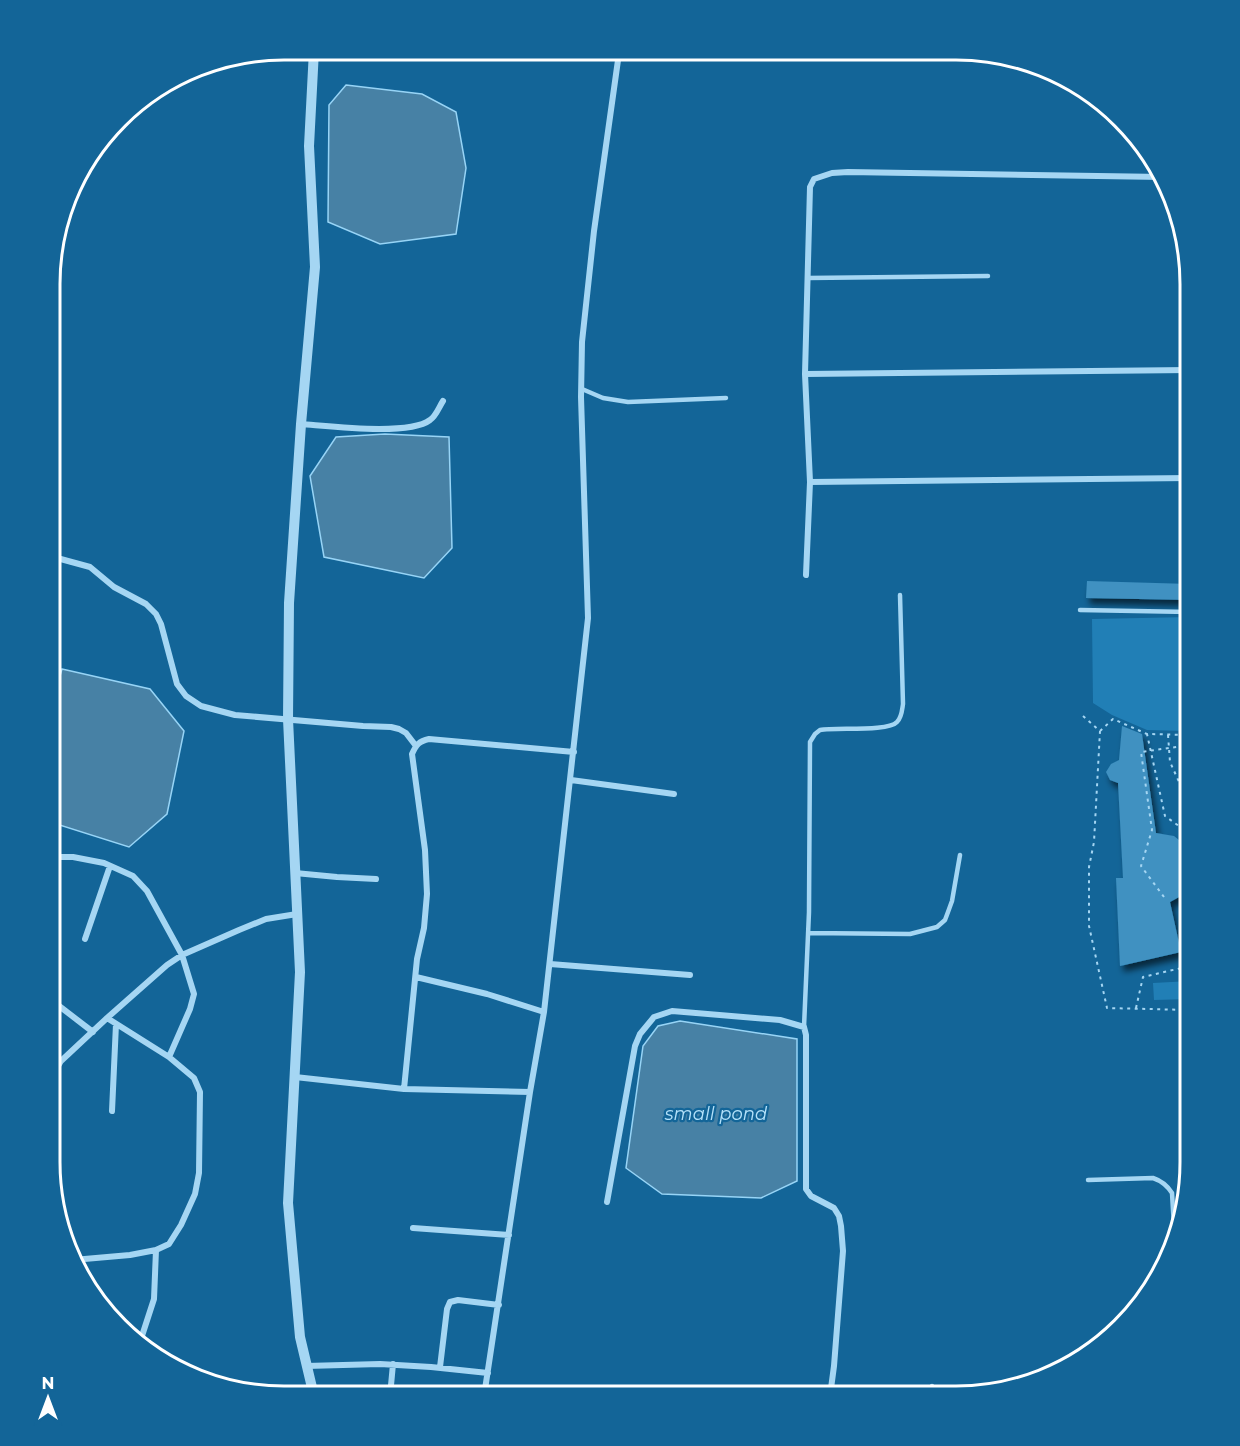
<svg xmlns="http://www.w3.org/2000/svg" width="1240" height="1446" viewBox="0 0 1240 1446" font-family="Montserrat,sans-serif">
	<defs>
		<filter id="shadow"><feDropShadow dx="3.5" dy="6" stdDeviation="3" flood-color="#0009"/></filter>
	</defs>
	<rect width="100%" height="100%" fill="#136598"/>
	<path fill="#217fb6" d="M1190,617v113l-4,1 -39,-1 -35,-15 -19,-12 -1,-84z
		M1190,981v18l-36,1 -1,-17z"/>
	<path fill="#4781a5" stroke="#97d4f6" stroke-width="1.5" d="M346,85l76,9 34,18 10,56 -10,66 -76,10 -52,-22 1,-117z
		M385,434l64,3 3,111 -28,30 -100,-21 -14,-81 26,-39z
		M62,669l88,20 34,42 -17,83 -38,33 -79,-25 1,-115z
		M680,1021l117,18v142l-36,17 -99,-4 -36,-26 17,-122 15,-20z"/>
	<path fill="#3f91c1" filter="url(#shadow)" d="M1087,581l103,3v16l-104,-2z
		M1122,726l20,8 14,99 18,3 15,12 1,4v39l-20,11 11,50 -61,14 -4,-88h7l-5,-95 -8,-3 -4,-8 5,-8 8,-4z"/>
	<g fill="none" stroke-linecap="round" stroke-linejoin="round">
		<path stroke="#a5d6f3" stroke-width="2" stroke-dasharray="3 4.5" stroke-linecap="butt" d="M1083,716l17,15 -6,111 -5,25v59l18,82 83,2
			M1100,731l13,-12 34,15
			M1168,735l2,27 20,44
			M1190,834l-25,-18 -18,-82 43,1
			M1164,897l-23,-31 11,-36 -11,-78 49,-7
			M1136,1008l7,-31 47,-11"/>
		<path stroke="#a5d6f3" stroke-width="4.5" d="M808,278l180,-2
			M582,389l21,9 25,4 98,-4
			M1080,610l110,2
			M808,933l102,1 27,-7 8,-7 3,-8 4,-11 8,-46
			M804,1027l5,-115 1,-170 5,-8 5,-4c16,-3 68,2 77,-8 5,-5 5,-12 6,-18l-3,-109
			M1088,1180l65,-2c9,3 14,7 19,15l3,51
			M932,1386v10"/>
		<path stroke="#a5d6f3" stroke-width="6" d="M589,50l30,3 45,-2
			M805,374l385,-4
			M301,424c28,2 108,12 129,-4 6,-4 9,-13 13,-19
			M810,482l380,-4
			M51,555l6,3 33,9 24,20 32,17 10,10 5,10 16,60 9,12 15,10 34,9 128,11 28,1 8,2 7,4 10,13
			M806,575l4,-93 -5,-108 5,-187 4,-8 18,-6 16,-1 315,5
			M571,780l103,14
			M50,857h23l31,6 29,13 14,15 35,64 12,39 -4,15 -21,48
			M295,873l42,4 39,2
			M85,939l25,-73
			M550,964l140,11
			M416,977l71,17 57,18
			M50,999l43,33
			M50,1057l11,4
			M295,1077l109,12 126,3
			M50,1088l5,-17 6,-10 46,-43 60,-53 15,-10 57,-25 27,-11 31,-5
			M404,1089l13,-130 7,-31 3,-34 -2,-44 -13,-96c4,-9 7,-13 17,-15l145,13
			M112,1111l4,-87
			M607,1202l28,-156 5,-12 14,-17 18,-6 108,9 24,7 2,8v154l5,7 23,12 5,8 2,10 2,25 -9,115 -4,30
			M413,1228l96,7
			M73,1260l57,-5 26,-5 13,-6 12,-19 14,-31 4,-21 1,-81 -6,-14 -25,-21 -62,-39
			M140,1342l14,-43 2,-49
			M306,1366l74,-2 51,3 57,6
			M440,1367l7,-58 3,-7 8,-2 41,5
			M390,1396l3,-32
			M484,1396l46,-304 14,-80 44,-394 -7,-221 1,-55 12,-111 25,-178"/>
		<path stroke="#a5d6f3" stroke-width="10" d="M314,50l-5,96 6,121 -14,157 -12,179 -1,116 12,253 -12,231 12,134 14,59"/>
	</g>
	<g text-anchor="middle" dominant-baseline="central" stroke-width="4.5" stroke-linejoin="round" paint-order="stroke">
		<g font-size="18" font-style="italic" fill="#b5e2fa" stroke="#136598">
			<text x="716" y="1114">small pond</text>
		</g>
	</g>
	<path d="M0 0H1240V1446H0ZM284 60H956A224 224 0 0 1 1180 284V1162A224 224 0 0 1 956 1386H284A224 224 0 0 1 60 1162V284A224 224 0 0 1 284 60Z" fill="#136598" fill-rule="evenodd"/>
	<path fill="none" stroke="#fff" stroke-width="3" d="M284 60H956A224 224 0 0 1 1180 284V1162A224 224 0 0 1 956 1386H284A224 224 0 0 1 60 1162V284A224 224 0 0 1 284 60Z"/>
	<g transform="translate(48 1398)" stroke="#136598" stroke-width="4.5" paint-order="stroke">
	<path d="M0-4.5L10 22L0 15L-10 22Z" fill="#ffffff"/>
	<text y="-9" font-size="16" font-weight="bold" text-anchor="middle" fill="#ffffff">N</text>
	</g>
</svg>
